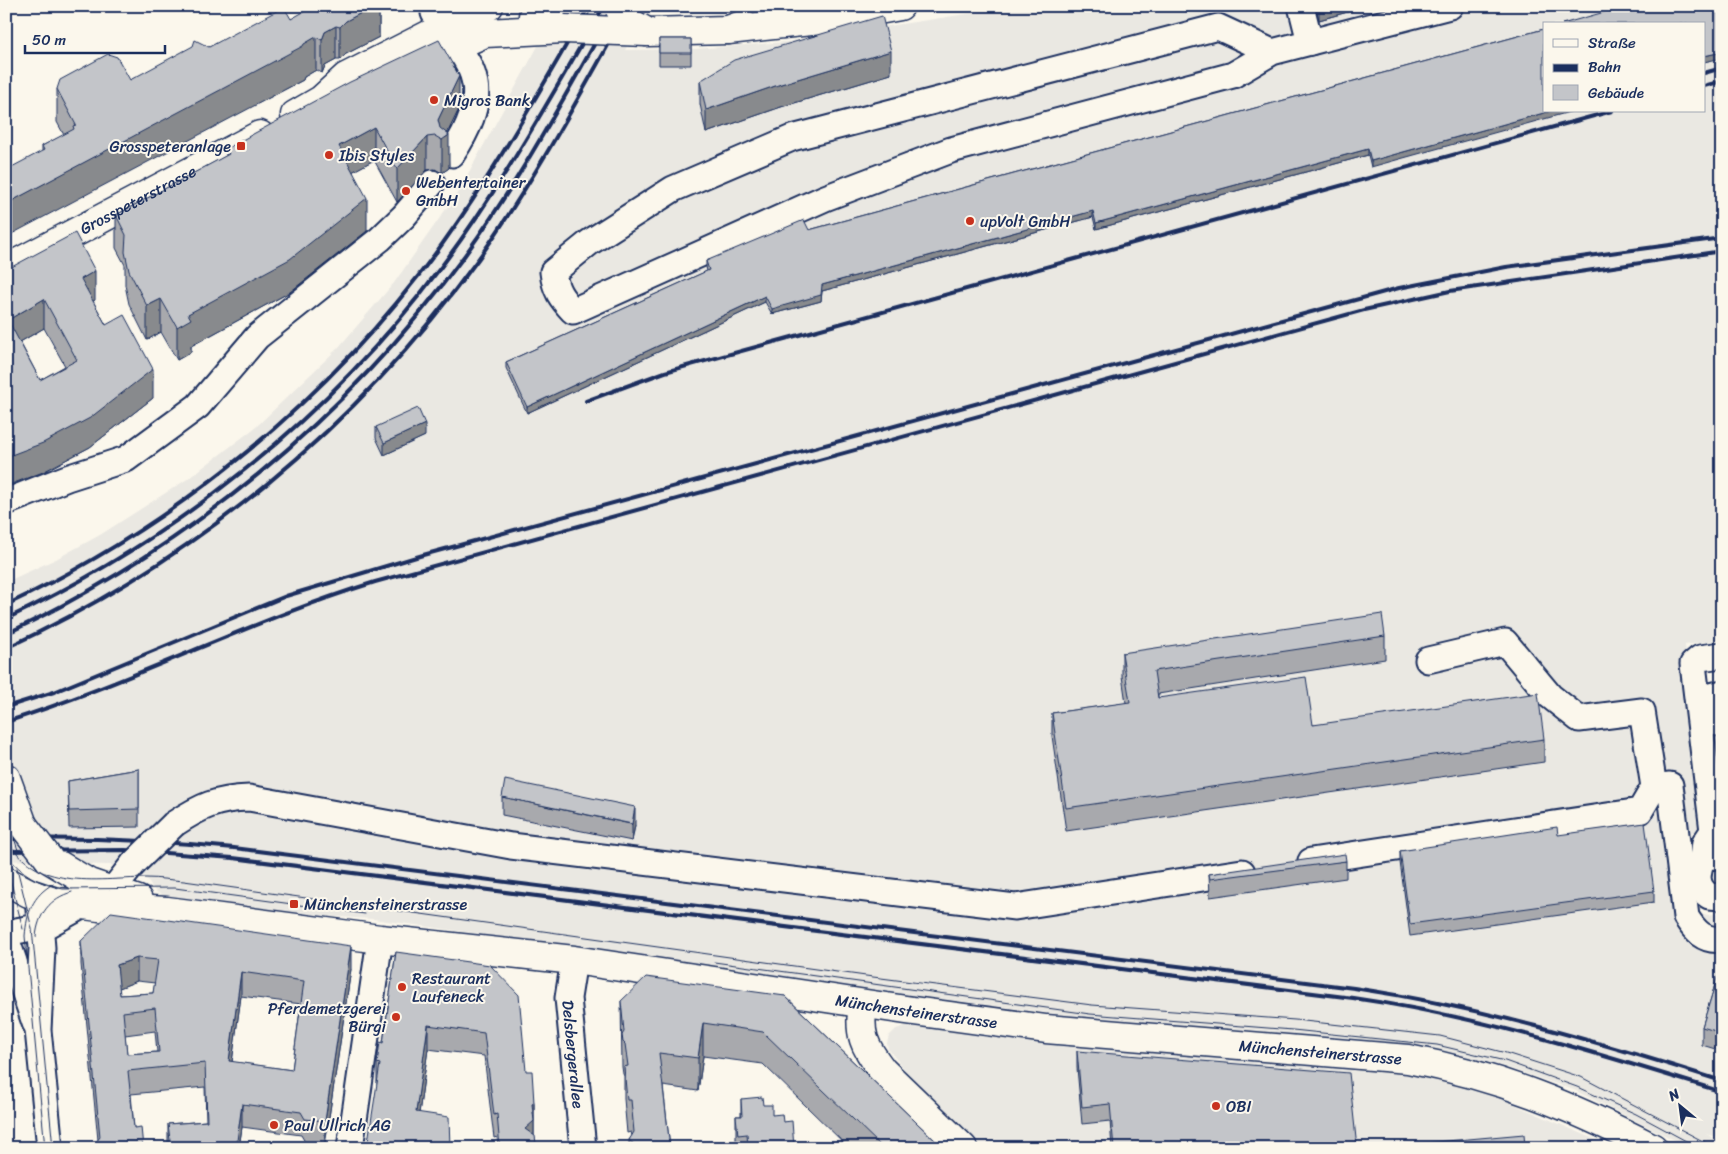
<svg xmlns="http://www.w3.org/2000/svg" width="1728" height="1154" viewBox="0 0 1728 1154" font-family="Sriracha,sans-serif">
	<rect width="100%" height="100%" fill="#fbf7ec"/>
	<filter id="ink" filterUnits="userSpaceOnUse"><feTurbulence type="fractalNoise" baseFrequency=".02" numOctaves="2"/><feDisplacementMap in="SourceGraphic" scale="10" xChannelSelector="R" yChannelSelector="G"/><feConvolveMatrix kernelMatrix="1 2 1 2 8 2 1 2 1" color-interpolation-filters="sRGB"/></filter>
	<g filter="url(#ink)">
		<path fill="#eae8e2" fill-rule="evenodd" d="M565,6h85l-25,44 70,-1 91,-7 232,-36h704v634l-37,5 24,185 -21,3 9,73 4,7 7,2 14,-2v225l-16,-4 16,8v6h-31l-117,-58 -74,-25 -63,-14 -144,-16 -204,-17 -186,-24 -530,-75 -68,-4 -136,-17 -13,-6 -20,-26 -57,-2 -6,-5 -67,2v-279l50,-23 44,-24 89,-57 67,-51 82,-79 56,-65 64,-91 80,-146zM1544,24h160v87h-160z
			M906,1026l480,44 51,8 53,16 125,54h-634l-60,-58 -33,-41 -1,-6 2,-7 7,-7z"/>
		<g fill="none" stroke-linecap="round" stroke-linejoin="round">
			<g stroke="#1b2f5e" stroke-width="29">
				<g id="minor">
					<path d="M1301,6l9,36"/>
					<path d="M434,13c11,22 34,41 40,66 7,26 -8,54 -22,75"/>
					<path d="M1272,52l-54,-25 -426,111 -119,51 -83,53 -37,30c2,18 8,26 20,39l252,-113 126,-48 282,-75 39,-23 178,-46"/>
					<path d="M6,502l61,-24 59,-19 49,-36 23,-17 59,-69 123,-98 24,-23 28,-33"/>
					<path d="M1722,693l-11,3 -3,13 5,10 5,4h4"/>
					<path d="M1654,787l16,-2 16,132c9,14 18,25 36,22"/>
					<path d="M174,824c27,-18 43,-25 75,-26l262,48 504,61 227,-35"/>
					<path d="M1703,855l2,-12 8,-12 -20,-167 7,-6 22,-3"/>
					<path d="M1722,857l-19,-2c-5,16 -10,30 6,41l13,1"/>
					<path d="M1311,861l329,-50 14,-24 -12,-76 -63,8 -29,-23 -45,-54 -77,18"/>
					<path d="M38,897l4,51 -4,82 12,118"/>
					<path d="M100,906l34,-43"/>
					<path d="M6,933l41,-8 36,-20"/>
					<path d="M6,938l29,85"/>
					<path id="s1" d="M574,960l-6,38 15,150"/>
					<path d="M350,1148l30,-209"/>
				</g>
			</g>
			<g stroke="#1b2f5e" stroke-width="31">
				<g id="major">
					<path d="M533,16l33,-3 10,-7"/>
					<path d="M728,30l102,-11 70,-13"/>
					<path d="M647,32l81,-2 16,-6"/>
					<path d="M411,66l74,-33 79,-4"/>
					<path d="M295,115l26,-15 25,-23 96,-49 47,-22"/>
					<path id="s2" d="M6,269l254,-134"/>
					<path d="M6,778l17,47"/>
					<path d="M49,859l40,24 49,17"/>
					<path id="s3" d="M6,881l23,12 24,8 46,6 68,4 213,28 194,21 332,50 140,19 362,30c90,17 164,47 245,89"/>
					<path d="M863,1004c-5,30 1,42 19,66l81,78"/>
				</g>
			</g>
			<use href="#minor" stroke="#fbf7ec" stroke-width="25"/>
			<use href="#major" stroke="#fbf7ec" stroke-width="28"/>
			<path stroke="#1b2f5e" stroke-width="1" d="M6,814l12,36
				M6,837c28,54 88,42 140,41 12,0 26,2 38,3l689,96 219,28 203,15 145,16 66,17 75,24 135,71
				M6,855c16,19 33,29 57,34l112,-1 190,26
				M6,863l17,66
				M17,868l15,61 21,219
				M36,937c2,-23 14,-39 36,-45
				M714,962l376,52 203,16 144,15 68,16 72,26 59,27 63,34
				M45,1148l-20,-212c2,-23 7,-40 28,-52"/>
			<path stroke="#1b2f5e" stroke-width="4" d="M1704,73l18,-5
				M1704,86l18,-5
				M586,401l79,-29 947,-261
				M6,605c172,-81 326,-208 437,-362 54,-75 99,-157 146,-237
				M6,619c171,-81 322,-201 435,-352 62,-82 111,-173 163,-261
				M6,634c183,-87 339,-215 459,-379 57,-78 103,-165 151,-249
				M6,648c188,-87 352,-222 473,-390 57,-80 103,-167 151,-252
				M6,707l48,-15 232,-96 137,-41 976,-267 107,-21 216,-29
				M6,722c126,-40 243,-101 369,-140l989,-272 86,-19 272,-40
				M6,839c77,-2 152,1 228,9l1120,140c127,19 245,54 368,93
				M6,851l119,-1 108,8 1120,140c126,18 247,56 369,94"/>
			<g stroke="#1b2f5e" stroke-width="29" stroke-linecap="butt">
				<path id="minor-bridge" d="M134,863l40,-39"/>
			</g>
			<g stroke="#1b2f5e" stroke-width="31" stroke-linecap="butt">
				<path id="major-bridge" d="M618,6l11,16 18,10
					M564,29l83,3
					M23,825l26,34"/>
			</g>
			<use href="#minor-bridge" stroke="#fbf7ec" stroke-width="25"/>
			<use href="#major-bridge" stroke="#fbf7ec" stroke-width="28"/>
		</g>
		<path fill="#a8a9ad" stroke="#1b2f5e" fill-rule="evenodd" d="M379,6v31l-33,17 -6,6h-4l-11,6 -3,7 -6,-3 -12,7 -1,3 -44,23 -217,48v-5l22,-11 -7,-13v-33l73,-9 79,-33 82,-28z
			M1316,6h53l-50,14z
			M1544,29l-173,138 -3,-12 -272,74 -3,-12 -271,74 -1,10 -49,13 -7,-12 -238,111 -21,-45v-6l201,-91 -1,-4v-6l103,-31z
			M659,39h32v26h-32z
			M891,74l-110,33 -75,26 -6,-29v-23z
			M459,109l-12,24 2,35 -7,5 -7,-4 -8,1 -30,32 -23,-42 -21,11 14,60 -77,61 -99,54v6l-14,8 -16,-28 -14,8 -18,-36 -4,-19v-20l-9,-17v-33l110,-59v-7z
			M6,270l89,30 -2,1 13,24 47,73 -63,49 -47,25zM44,328l21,38 -25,14 -20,-38z
			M376,427l49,9 -41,19 -8,-17z
			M1385,636v23l-227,35v4l155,27 231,14v23l-478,69 -14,-95v-23l74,-10 -4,-27v-23z
			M139,769v58l-70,1 -1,-47z
			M502,797l133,28 -3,16 -130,-26z
			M1558,835l96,56v11l-244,34 -10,-74v-11z
			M1346,861v17l-136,19 -1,-23z
			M81,941l270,28 -26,175 -20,-2 -4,-7 -59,-8 -3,21h-71v-24l38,-3 -1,-34 -74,7 3,34 9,20h-50v-2l5,-6 -17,-176zM137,981l18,2 -2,10 -33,2 -1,-7zM241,996l60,8 -9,66 -60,-8zM155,1031l2,21 -30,2 -2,-19z
			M396,952l130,119 8,32v32l2,13h-38l-1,-11 -3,1 -10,-82 -56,-7 -9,64 31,35 -73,-63v-22l6,-20z
			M1722,962v89l-20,-6v-18z
			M785,996l158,152h-94l-86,-84 -60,-8 -5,35 -35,-5 7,62h-41v-8l3,-4 -1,-4 -4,1 -3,-34v-23l-1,-2 -1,-7 -1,-66z
			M1077,1051l280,97h-245l-2,-27 -28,3 -5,-56z
			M741,1099l22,6 9,10 11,7 11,26h-58v-32h5z"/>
		<path fill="#888a8d" stroke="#1b2f5e" d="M374,6h5v31l-33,17 -6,6v-33l6,-6z
			M1319,6h50l-50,14z
			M336,26v34l-11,6 -3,7v-33l3,-8z
			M316,37v33l-12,7 -1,3 -297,157v-33z
			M891,51v23l-110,33 -75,26v-23l75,-26z
			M1722,52v6l-18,4v-6z
			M459,76v33l-14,29 4,-3v33l-7,5v-33l-4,-20z
			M1551,111h22l-202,56v-6z
			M374,127v33l-35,19v-33z
			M427,137v33l-30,32v-33z
			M1368,149v6l-272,74v-6z
			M367,198v33l-77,61 -99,54v6l-14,8v-33l11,-13z
			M1093,211v6l-271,74 -1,10 -49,13v-5l50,-24z
			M95,271v29l-14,8v-29z
			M765,296v6l-238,111v-6z
			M44,299v29l-36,21v-29z
			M161,299v33l-14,8v-34z
			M153,369v29l-63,49 -47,25 -37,14v-29z
			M425,424v12l-41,19v-12z
			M635,807v18l-3,16v-17z
			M351,946v23l-26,175v-23z
			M137,958v23l-20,8v-24z
			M241,972v24l-12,88v-23z
			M703,1023v33l-5,35v-33z
			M428,1025v24l-12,86v-23z
			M534,1103v41l-9,-15 7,-25z
			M242,1104v23l-3,21h-3z"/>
		<path fill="#c3c5c9" stroke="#1b2f5e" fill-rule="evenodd" d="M314,6h60l-28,15 -6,6 -4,-1 -11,6 -3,8 -6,-3 -12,7 -1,2 -297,158v-34l38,-20 -2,-4 32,-17 -1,-3 3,-1 -19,-36 3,-9 48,-26 9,3 13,23 63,-34 2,-6 14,7 75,-40 7,12z
			M1626,6h96v46l-18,4v-32h-142z
			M882,16l9,35 -110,33 -75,26 -6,-29 34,-21z
			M1544,29v82h7l-180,50 -3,-12 -272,74 -3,-12 -271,74 -1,10 -49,14 -7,-13 -238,111 -21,-45 203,-92 -3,-9 98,-41 5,10z
			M659,39h32v14h-32z
			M439,40l20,36 -21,44 2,8 9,7 -7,5 -7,-4 -8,1 -30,32 -23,-42 -35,19 28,52 -77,61 -102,55 3,5 -14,8 -16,-28 -14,7 -18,-35 -4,-19 1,-17 -10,-20 113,-61 -3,-5 29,-16 95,-51z
			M75,233l20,38 -14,8 25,46 18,-10 29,54 -63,49 -47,25 -37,14v-187zM44,299l33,61 -37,20 -32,-60z
			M418,408l7,16 -41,19 -8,-16z
			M1382,614l3,22 -231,35 4,27 148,-21 7,48 225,-32 6,46 -478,69 -14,-95 78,-11 -8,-49z
			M139,769v40l-70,2 -1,-30z
			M505,780l130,27 -3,17 -130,-27z
			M1645,823l9,68 -244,33 -10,-73 157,-24 1,8z
			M1345,854l1,7 -136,18 -1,-5z
			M111,912l240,34 -26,175 -20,-2 -4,-7 -59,-8 -6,44h-65l-3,-24 39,-3 -2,-58 -77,8 6,57 7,-1 2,21h-47l-3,-2 7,-9 -19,-196zM137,958l21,2 -5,33 -33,2 -3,-30zM241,972l63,9 -12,89 -63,-9zM155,1008l4,44 -32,2 -4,-42z
			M396,952l94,13 29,30 7,76h6l2,32 -2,1 2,17 -9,8 10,7 1,7 -2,3v2h-34l-3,-34 -3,1 -10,-82 -56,-8 -12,87 33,5 1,31h-83l13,-84 -3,-1 3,-21 3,1z
			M1722,962v71l-20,-6z
			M646,977l139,19 158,152h-60l-120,-116 -60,-9 -5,35 -39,-5 11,95h-34l-1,-3 -6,-5 5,-8 -3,-32h-4l-3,-33 4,-1 -3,-22 -2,-2 -1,-7 2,-3 -3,-31z
			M1077,1051l272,22 8,75h-243l-4,-44 -28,3z
			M762,1097l1,8h9v10l10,-1 1,8 9,-1 2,27h-46l-1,-14 -9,1 -2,-19h6l-1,-17z
			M1524,1134l1,14h-156z"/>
	</g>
	<g fill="#c8321e" stroke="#fbf7ec" stroke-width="2">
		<circle cx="434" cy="100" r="5"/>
		<rect x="236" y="141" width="10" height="10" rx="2.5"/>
		<circle cx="329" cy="155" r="5"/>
		<circle cx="406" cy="191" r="5"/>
		<circle cx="970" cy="221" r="5"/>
		<rect x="289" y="899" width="10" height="10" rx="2.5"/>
		<circle cx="402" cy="987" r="5"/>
		<circle cx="396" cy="1017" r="5"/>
		<circle cx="1216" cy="1106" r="5"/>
		<circle cx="274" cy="1125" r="5"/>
	</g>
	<g text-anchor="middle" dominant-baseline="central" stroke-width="4" stroke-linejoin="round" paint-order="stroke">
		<g font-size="16" fill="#1b2f5e" stroke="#fbf7ec" text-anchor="start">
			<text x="444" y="100">Migros Bank</text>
			<text x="231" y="146" text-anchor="end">Grosspeteranlage</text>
			<text x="339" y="155">Ibis Styles</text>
			<text x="416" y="182">Webentertainer<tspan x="416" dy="18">GmbH</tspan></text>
			<text x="980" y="221">upVolt GmbH</text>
			<text x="304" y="904">Münchensteinerstrasse</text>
			<text x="412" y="978">Restaurant<tspan x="412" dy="18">Laufeneck</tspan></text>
			<text x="386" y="1008" text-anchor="end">Pferdemetzgerei<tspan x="386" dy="18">Bürgi</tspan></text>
			<text x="1226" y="1106">OBI</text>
			<text x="284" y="1125">Paul Ullrich AG</text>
		</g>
		<g font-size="16" fill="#1b2f5e" stroke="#fbf7ec">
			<text stroke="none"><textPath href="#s2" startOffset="149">Grosspeterstrasse</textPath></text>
			<text stroke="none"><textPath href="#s3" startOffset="922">Münchensteinerstrasse</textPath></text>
			<text stroke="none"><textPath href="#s3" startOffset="1328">Münchensteinerstrasse</textPath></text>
			<text stroke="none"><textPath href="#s1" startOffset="95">Delsbergerallee</textPath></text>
		</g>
	</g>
	<rect width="1728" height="1154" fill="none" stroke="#fbf7ec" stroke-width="25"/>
	<rect x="12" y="12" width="1703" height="1129" fill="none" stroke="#1b2f5e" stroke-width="2" filter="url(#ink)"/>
	<rect x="1543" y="22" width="162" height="90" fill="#fbf7ec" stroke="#a1a7b3"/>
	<rect x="1553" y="39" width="25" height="8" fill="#fbf7ec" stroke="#a1a7b3"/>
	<text x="1588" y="48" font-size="15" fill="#1b2f5e">Straße</text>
	<rect x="1553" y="64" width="25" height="8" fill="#1b2f5e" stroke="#a1a7b3"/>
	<text x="1588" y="72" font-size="15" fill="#1b2f5e">Bahn</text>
	<rect x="1553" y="85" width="25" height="15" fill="#c3c5c9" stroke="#a1a7b3"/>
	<text x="1588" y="98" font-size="15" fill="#1b2f5e">Gebäude</text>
	<g transform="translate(1680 1106) rotate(331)" stroke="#fbf7ec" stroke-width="4" paint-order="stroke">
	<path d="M0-4L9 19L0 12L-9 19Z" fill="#1b2f5e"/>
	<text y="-8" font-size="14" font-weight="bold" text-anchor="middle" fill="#1b2f5e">N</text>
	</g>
	<path d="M25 45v8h140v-8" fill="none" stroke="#1b2f5e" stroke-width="2.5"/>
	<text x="32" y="45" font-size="15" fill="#1b2f5e" stroke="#fbf7ec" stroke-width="4" paint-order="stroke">50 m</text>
</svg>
